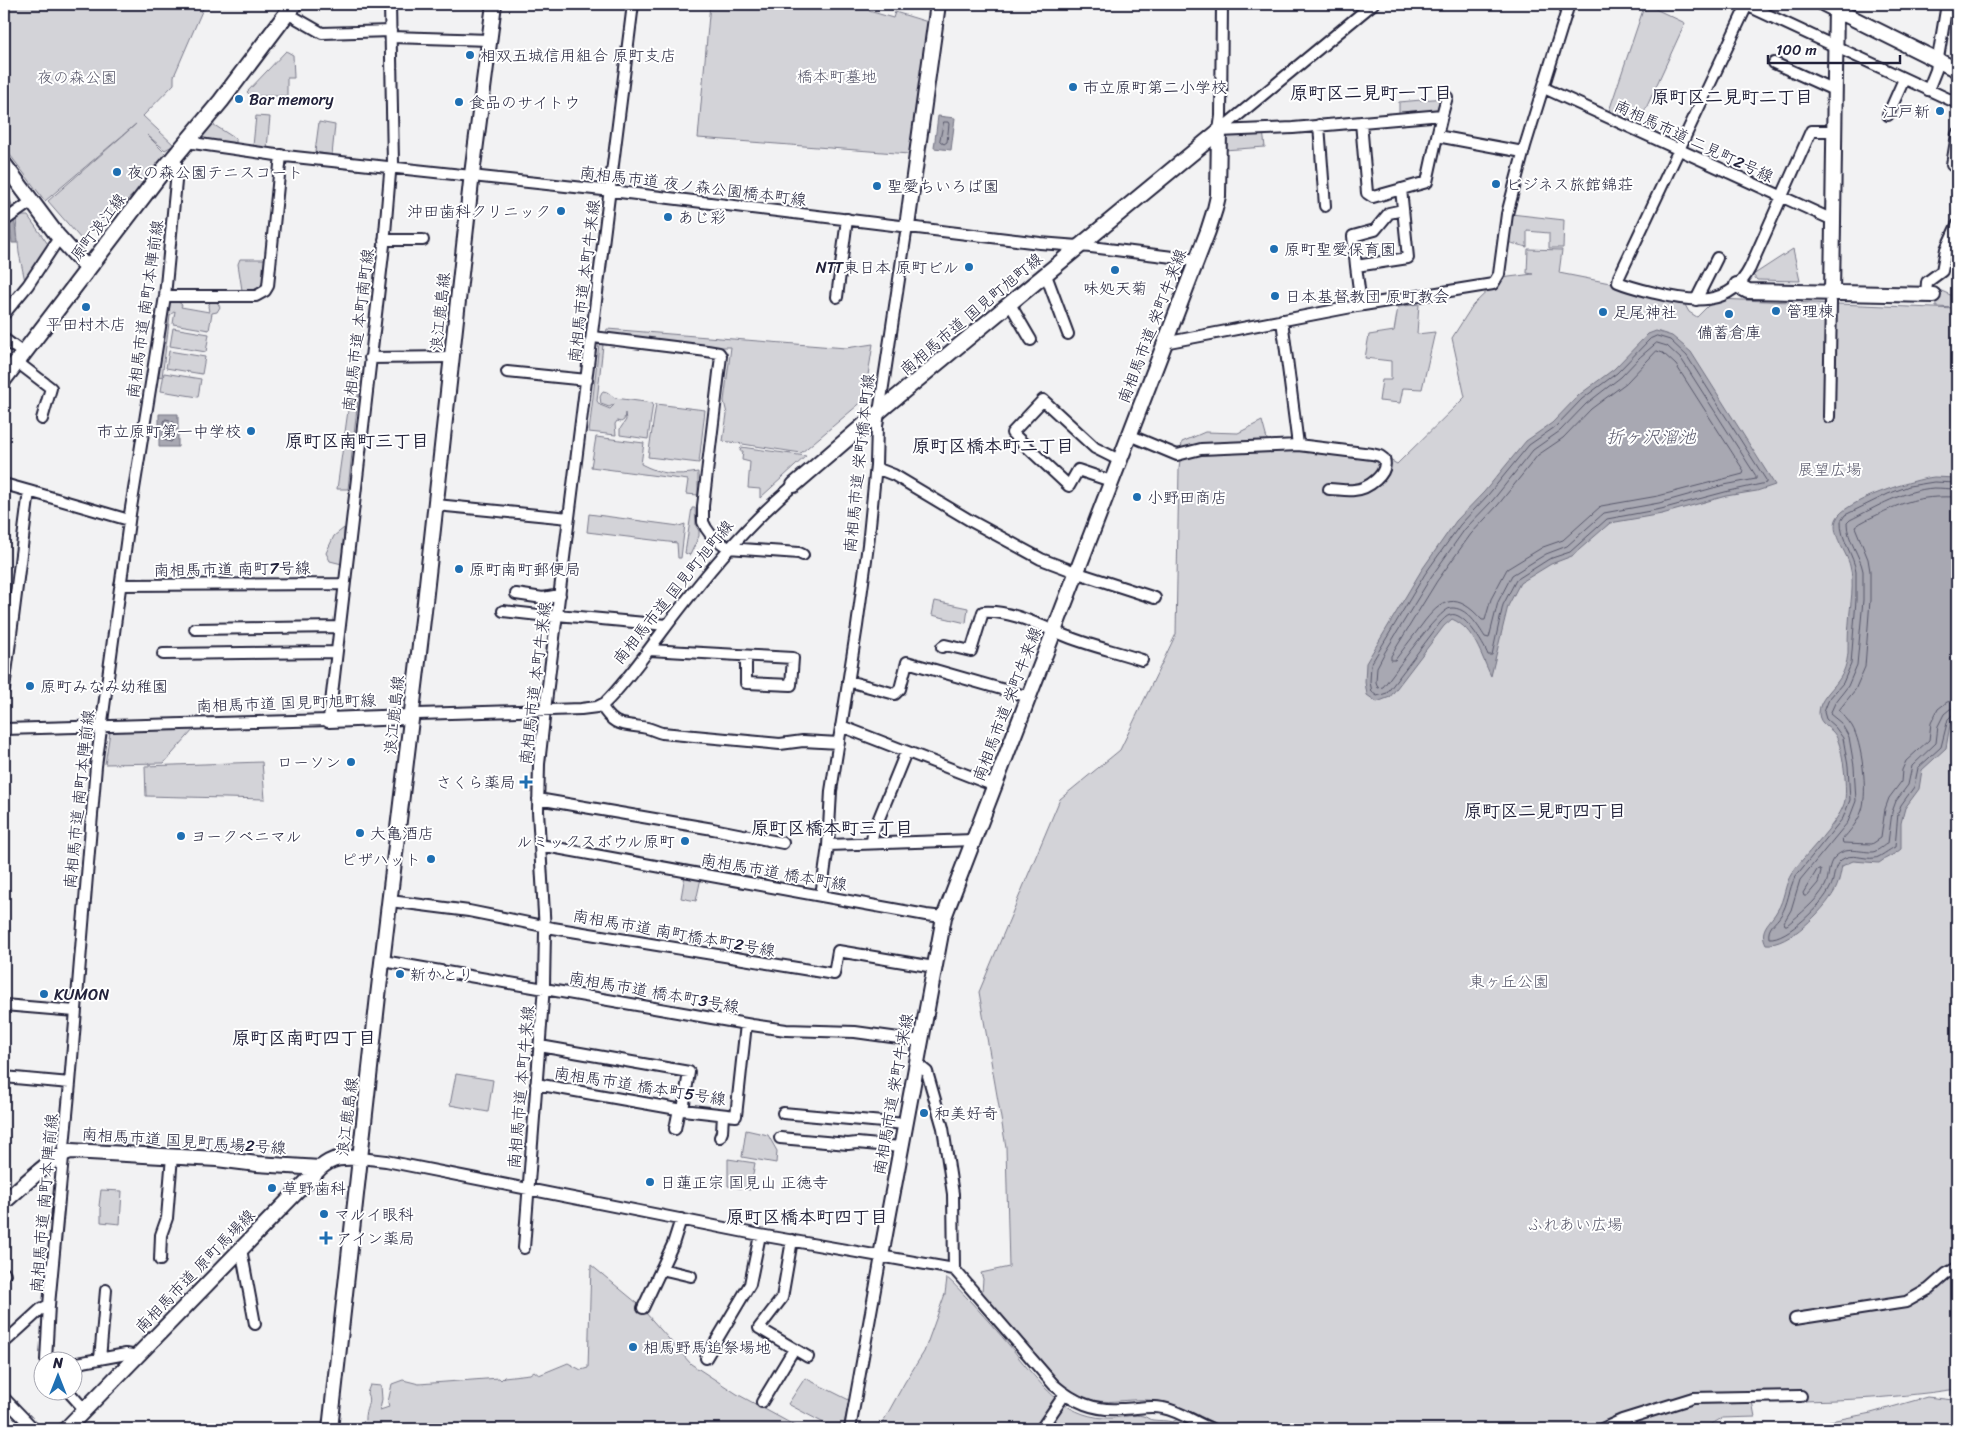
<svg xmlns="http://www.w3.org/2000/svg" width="1961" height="1433" viewBox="0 0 1961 1433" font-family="Sriracha,'Klee One',sans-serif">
	<rect width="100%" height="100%" fill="#f2f2f3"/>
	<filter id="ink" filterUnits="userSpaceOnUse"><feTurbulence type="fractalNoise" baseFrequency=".02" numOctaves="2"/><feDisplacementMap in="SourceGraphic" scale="10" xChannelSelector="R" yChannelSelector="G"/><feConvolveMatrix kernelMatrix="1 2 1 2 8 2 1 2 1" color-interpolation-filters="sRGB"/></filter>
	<g filter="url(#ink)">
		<path fill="#d3d3d8" stroke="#7a7a8a" d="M4,4h201l-31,72v8l-31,32 31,29 -9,5 -18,-15 19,19 -26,35 -59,50 -33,-38 88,-77 -91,77 -41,-54z
			M710,4h160l-1,7 24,7 2,-6 33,10 -19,132 -211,-16z
			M1645,4l40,19 -48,105 -28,-17z
			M286,51l7,4 1,23h-7v18h-36l-4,-4z
			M1444,98l-3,14 -40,3 -2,-3v-10z
			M256,116l14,1 -3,31 -14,-2z
			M319,122l16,3 -3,30 -17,-3z
			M211,123l25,16v6l-35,-6z
			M1263,131l2,16 -41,3v-14l2,-2z
			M1511,214l53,6 -1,28h-14v-15l-22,-2v16l-20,-5z
			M20,216h8l22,31 -25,34 -6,-28 -3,-34z
			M1528,249l34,1 -3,23 56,11 69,19 5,9 8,5 11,-11 10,-7 239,10v1080c-67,10 -137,13 -205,12l3,16 -33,1 -19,11 -24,-2 -5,2h-446c-23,-9 -46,-25 -71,-28 -39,-6 -58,13 -95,-17l-80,-92 1,-13 -2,-6 28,-6 -3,-120 -27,-155 81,-193 60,-49 56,-116 3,-165 3,-27 23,-10 33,1 24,-12 6,22 101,6 28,15 68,-67 -13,-59 21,-33 28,-27 32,-4 -6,-1z
			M1793,249l7,32 -43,-1 -4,-5z
			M240,259h25l-3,28 -8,4 -12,-1 -4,-26z
			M1935,288l22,10v10l-21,-1z
			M167,299l9,1 6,5 -1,2 28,5 -1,-6 3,-5 6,1 3,5 -3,5 -5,1 -3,17 -36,-6 2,-13 -5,4 -8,62 -8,-2z
			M1419,304l-2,30 18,-2 -13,57 -19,-1 -3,15 -21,-2 3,-21h9v-19l-26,-3 4,-23 25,-4 4,-24z
			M173,328l36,6 -3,18 -36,-6z
			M607,329l239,19 27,-4 -9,56 -63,53 -78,-12 4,-27 -3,-13 7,-54h-21l-104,-13z
			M599,344l4,1 -6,56 3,4 10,4 5,-5 -6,3 -8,-3 -1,-7 3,-6 4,1 8,6 38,5 -5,36 -28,-4v-6l6,-9 -1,-7 -1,7 -3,2 -4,-1 -2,3 1,11 -27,-3z
			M169,351l36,6 -3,17 -36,-6z
			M354,368l6,1 -2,30 -10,90h-11z
			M164,373l37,6 -3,18 -37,-6z
			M656,404l49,6 -6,53 -51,-6z
			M596,437l48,6 -3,21c19,10 35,12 57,8v23l-12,-1 2,-14 -97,-13z
			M741,447l65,9 -46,42v-9l-12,-1 2,-26 -8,-2 1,-9h-3z
			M692,508h3l1,18 3,5v5l-9,19 -5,-2z
			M589,514l90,12 6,-2 -4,34h-3l-1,-15 -90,-11z
			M344,528l-2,36 -12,-3 -4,-8 8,-17z
			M935,601l33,7 -2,15 -34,-8z
			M194,729l-30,34 -59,1 5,-32z
			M262,762l3,37 -119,-3 -1,-30z
			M685,875l16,3 -5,23 -15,-3z
			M456,1074l37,6 -5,32 -38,-7z
			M746,1130l22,5 9,16 -1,12 -34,-6z
			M728,1159l27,4 -5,27 -22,-4z
			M101,1190l21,1 -2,33 -19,-2v-14l-2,-2z
			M591,1265l46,38 54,61 46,30 64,35h-445l9,-9c-1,-10 7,-17 2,-27l3,-8 11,1 1,13 -2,11 9,-3 -1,-5 4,-18 11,-4 16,4 80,-6 2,2 3,-3 26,-3 4,-3 5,4 29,-12 13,7 7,-2z
			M947,1278c7,4 68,72 72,80 26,31 49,62 94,60 9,-1 22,-4 30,-2 4,1 6,4 10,4 7,1 13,0 19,2l6,-3 21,10h-320l26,-47 19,-30 21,-58z
			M805,1378l44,22 -6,29h-8l-47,-25z
			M1927,1397l26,3 4,3v26h-167l81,-16z"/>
		<path fill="#a8a8b2" stroke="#727282" d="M938,116l17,2 -4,32 -17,-2z
			M4,183c9,18 11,39 13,60h-5c-2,-21 -8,-39 -8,-60z
			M1656,331l16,5 19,16 84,133 -18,6 -31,5 -64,18 -52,9 -38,33 -21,8 -31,19 -12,23 -17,70c-10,-20 -16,-47 -39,-57l-8,7 -54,71 -13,5 -10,-7 -2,-13 1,-19 55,-92 35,-50 28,-29 42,-51 26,-18 27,-28 35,-26 34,-35z
			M159,414h19v33h-19z
			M1934,477l23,1v240l-5,3 -2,4 -4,23 -24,22 -3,19 -14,19 -4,15v26c-6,6 -15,8 -22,14l-26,-2 -11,5c-2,9 -3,18 -8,26 -10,18 -46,55 -68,52 -8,-15 5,-22 11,-33 8,-12 7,-26 15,-38 13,-19 50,-53 53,-73 2,-15 -2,-51 -9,-64 -5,-9 -17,-11 -17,-23 0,-13 12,-22 19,-32 6,-8 9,-18 10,-28 0,-10 0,-20 1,-30 1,-19 6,-39 1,-57 -3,-14 -19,-31 -14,-46 6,-19 79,-41 98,-43z"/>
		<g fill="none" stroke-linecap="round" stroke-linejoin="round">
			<path stroke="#58586b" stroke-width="1" d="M944,122h4l1,2 -2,18 -3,2 -4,-3z
				M1657,336l13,4 17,16 79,124v3l-41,9 -64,17 -54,10 -37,33 -21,7 -33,21 -13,25 -11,50h-4c-4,-11 -25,-45 -38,-40 -4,1 -7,5 -10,8l-53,70 -10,3 -5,-4 -2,-10 1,-18 54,-90 35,-49 28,-30 41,-50 26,-18 27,-28 35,-26 33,-34z
				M1657,343l10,3 15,14 74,116v3l-32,6 -65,18 -55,10 -37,33 -21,8 -34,21 -14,27 -9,36 -4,-1c-7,-11 -18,-30 -34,-29 -13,1 -57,66 -68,79l-5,1 -2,-6 1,-15 8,-15 46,-75 34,-48 28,-29 40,-50 27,-19 26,-27 35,-27 19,-20z
				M1657,351l6,2 13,12 68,106 -1,3 -85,22 -57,10 -38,34 -20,7 -36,22 -16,30 -6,21h-3c-25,-28 -40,-23 -61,6 -9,11 -17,23 -26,34h-4v-4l46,-75 34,-47 27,-29 40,-50 25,-17 28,-29 35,-26z
				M166,419l7,2v19l-2,2 -7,-2v-18z
				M1957,483l-23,-1 -25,4 -21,8 -43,21 -4,6c-1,18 13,34 15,51v28l-5,64 -8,19 -14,16 -5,13 2,7 9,8 8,11 5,28 2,34 -7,18 -48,59c-6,12 -7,27 -14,38 -5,8 -14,12 -12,23 18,2 54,-34 61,-50 5,-8 3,-22 11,-28 11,-8 22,0 34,-2 4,0 15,-9 20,-11l3,-34 3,-8 13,-18 4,-19 23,-21 7,-28 5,-5h4
				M1957,489c-8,0 -15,-1 -23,-1 -30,2 -58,19 -84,32l-3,3c0,17 13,32 16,48v29l-6,65 -9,21 -13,17 -5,11 11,9 8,14 5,29 2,35 -8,21 -48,58 -9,30 -7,12 1,3h2c13,-11 30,-24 38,-39 5,-9 2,-22 10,-29 11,-11 24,-5 37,-5 5,0 12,-7 16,-9l4,-31 4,-11 12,-16 4,-19 24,-23 2,-17 6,-12 6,-5 7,-2
				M1957,497c-33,-1 -48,2 -78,17 -8,4 -17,7 -24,13l13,32 2,12v29l-5,67 -10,23 -16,20c4,5 9,10 13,16 10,17 16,65 10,84 -4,12 -12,21 -20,30l1,3 29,1 9,-6 4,-29 4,-11 12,-16 1,-12 4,-9 23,-21 2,-17 7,-14 9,-7 10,-2
				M1820,869l1,2 -3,12 -11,13h-3l-1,-3 14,-23z"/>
			<g stroke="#22223b" stroke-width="14">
				<path id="street" d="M1744,4l213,99
					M1747,5l-128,272 -1,5c12,5 25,8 37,11 36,9 75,15 95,-25l61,-137h23
					M287,13l35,20 69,-2
					M391,37l99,3
					M1774,63l60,27
					M1544,88l289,132
					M1928,90l8,-20 11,-66
					M1442,115l5,-18
					M1888,115l16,-36
					M1361,122l6,71 6,4 54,-15 10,-46 86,16
					M1319,125l6,81
					M1219,131l74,-3 149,-13 -5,21
					M1219,131l154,-127
					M1219,131l2,-15 1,-112
					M186,142l90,13 327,35 437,53 51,4 106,13
					M1952,165l5,-31
					M4,221l28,-20
					M384,240h39
					M1356,266l-3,-30 22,-6 14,-17 14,-3
					M1046,275l22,59
					M1926,295l1,-13 15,-11 4,-22 11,-24
					M165,296h91l9,-5 3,-5 13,-131
					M837,297l10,-78
					M1696,300l21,-42
					M1010,304l21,36
					M1361,305l-5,-39 52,-8 -7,-69
					M4,314l24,-29 31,-47
					M593,337l114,14 12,2 2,3 -18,150v16l3,6 5,7 17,13 71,5 4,2
					M4,339l19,14
					M1164,343l193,-37 136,-22 6,-10 8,-60 18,-68 44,-142
					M370,358l82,-1
					M17,362l34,26 -9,31
					M507,372l80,8
					M1829,417l2,-115
					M1129,435l48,20 24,-6 97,-4 -16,-125
					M1298,445l74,9 8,2 4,3c5,15 -16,30 -30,31 -8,1 -17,-1 -25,-1
					M876,468l18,7 77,46 70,38 40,15 74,24
					M1111,481l-33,-11 -9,16 -57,-53 31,-33 52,48 24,12
					M4,484l25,7 -25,198
					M29,491l100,29
					M436,505l133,13
					M120,585l224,-1
					M516,594l27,4 17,-3
					M503,611l54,6
					M557,615l110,10
					M195,629l144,-2
					M942,647l3,-2 26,6 12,-39c26,-2 54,12 78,22 25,11 54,17 81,26
					M649,650l144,8 -2,27 -45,-2v-27
					M163,654l173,-2
					M848,681l47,13 5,-5 7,-27 122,35
					M601,705c14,24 22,18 46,23 5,1 10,4 15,5l118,11 23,-3 36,2
					M412,715l6,-1 163,-5 16,-2 8,-4c21,-21 39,-47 57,-71 40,-53 81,-104 132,-147
					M841,726l154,60
					M4,729l325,-9 55,-475 6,-72 3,-10 -3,-159
					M538,799l175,30 70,14
					M872,842l1,-9 33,-81
					M540,845l386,70 18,2
					M828,845l145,-5
					M821,896l7,-50 3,-55 26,-165 11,-81 8,-80 1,-39 30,-200
					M390,901l79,10 84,17 281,46 4,-23 96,16
					M383,961l369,64 34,5 69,2 66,9
					M4,1005l71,6
					M540,1046l149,26 -6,38
					M917,1064l10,8 16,56 10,66 1,75
					M4,1077l66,6
					M536,1084l147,26 53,6 10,-92
					M783,1113l122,11
					M675,1129l4,-20
					M720,1137l2,-5 1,-17
					M780,1138l68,6 9,-1 43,4
					M360,1158l26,3 374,74 194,34 100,116c20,17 40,26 67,24 14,0 28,-4 42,-1 17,3 32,15 49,21
					M792,1240l-10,58 -23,30 49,29
					M524,1248l20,-262 1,-55 -7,-120 1,-47 6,-54 88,-706
					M241,1249l14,75
					M160,1260l1,-25 6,-17 5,-62
					M661,1269l30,7
					M4,1273l1,1
					M643,1308l30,-64 8,-25
					M1795,1319l111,-17 23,-13 17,-15 11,-6
					M7,1340l34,-31 8,-4
					M706,1358l44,-74 10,-49
					M100,1359l6,-69
					M46,1360l3,-55 21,-222 26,-317 34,-252 35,-218 12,-125 -2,-16
					M72,1364l54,-10 12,2
					M67,1390l18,20
					M4,1398l30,31
					M762,1402l32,-53
					M850,1429l31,-173
					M1041,1429l24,-35
					M1602,1429l20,-9 71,-22 108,-2"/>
			</g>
			<g stroke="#22223b" stroke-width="18">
				<path id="secondary" d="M1824,4l133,66
					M4,164l53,71 31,34
					M907,226l31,-222
					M1737,285l11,6 185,4
					M1832,294l4,-290
					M794,485l93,-80 332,-274
					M329,720l77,-3 6,-2
					M4,1202c13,-11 52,-49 67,-51l146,8 40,5 63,4
					M881,1256l63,-339 264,-686 7,-22 3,-13 1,-65
					M66,1429l254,-261c13,-11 23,-11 40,-10
					M330,1429l48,-433 46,-385 47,-429 23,-178"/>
			</g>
			<g stroke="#22223b" stroke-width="19">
				<path id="primary" d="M4,379l157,-206 60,-72 73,-97"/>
			</g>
			<use href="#street" stroke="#fff" stroke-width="10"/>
			<use href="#secondary" stroke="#fff" stroke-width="14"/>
			<use href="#primary" stroke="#fff" stroke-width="15"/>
		</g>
	</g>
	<g fill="#1f6fb2" stroke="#fff" stroke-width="2">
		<circle cx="470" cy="55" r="5"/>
		<circle cx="1073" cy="87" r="5"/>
		<circle cx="239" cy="99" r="5"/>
		<circle cx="459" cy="102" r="5"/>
		<circle cx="1940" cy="111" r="5"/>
		<circle cx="117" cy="172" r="5"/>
		<circle cx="1496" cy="184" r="5"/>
		<circle cx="877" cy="186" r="5"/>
		<circle cx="561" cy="211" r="5"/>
		<circle cx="668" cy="217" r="5"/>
		<circle cx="1274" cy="249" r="5"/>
		<circle cx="969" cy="267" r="5"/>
		<circle cx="1115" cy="270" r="5"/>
		<circle cx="1275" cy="296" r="5"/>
		<circle cx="86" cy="307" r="5"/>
		<circle cx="1776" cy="311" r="5"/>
		<circle cx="1603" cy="312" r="5"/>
		<circle cx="1729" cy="314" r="5"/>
		<circle cx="251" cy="431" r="5"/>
		<circle cx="1137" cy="497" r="5"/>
		<circle cx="459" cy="569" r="5"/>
		<circle cx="30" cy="686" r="5"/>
		<circle cx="351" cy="762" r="5"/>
		<path d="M523.5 774.5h5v5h5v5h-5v5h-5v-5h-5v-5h5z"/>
		<circle cx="360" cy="833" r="5"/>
		<circle cx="181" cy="836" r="5"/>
		<circle cx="685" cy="841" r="5"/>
		<circle cx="431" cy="859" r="5"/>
		<circle cx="400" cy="974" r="5"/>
		<circle cx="44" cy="994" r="5"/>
		<circle cx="924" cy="1113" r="5"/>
		<circle cx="650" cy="1182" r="5"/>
		<circle cx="272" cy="1188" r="5"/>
		<circle cx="324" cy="1214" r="5"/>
		<path d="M323.5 1230.5h5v5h5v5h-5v5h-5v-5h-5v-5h5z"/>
		<circle cx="633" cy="1347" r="5"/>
	</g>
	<g text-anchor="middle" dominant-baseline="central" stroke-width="4" stroke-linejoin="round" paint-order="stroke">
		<g font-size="16" fill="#22223b" stroke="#fff" text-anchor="start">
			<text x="480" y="55">相双五城信用組合 原町支店</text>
			<text x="1083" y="87">市立原町第二小学校</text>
			<text x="249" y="99">Bar memory</text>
			<text x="469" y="102">食品のサイトウ</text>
			<text x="1930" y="111" text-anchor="end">江戸新</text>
			<text x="127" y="172">夜の森公園テニスコート</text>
			<text x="1506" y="184">ビジネス旅館錦荘</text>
			<text x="887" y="186">聖愛ちいろば園</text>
			<text x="551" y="211" text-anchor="end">沖田歯科クリニック</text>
			<text x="678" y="217">あじ彩</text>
			<text x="1284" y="249">原町聖愛保育園</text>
			<text x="959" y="267" text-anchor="end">NTT東日本 原町ビル</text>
			<text x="1115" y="288" text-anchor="middle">味処天菊</text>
			<text x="1285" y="296">日本基督教団 原町教会</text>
			<text x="1786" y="311">管理棟</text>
			<text x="1613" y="312">足尾神社</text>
			<text x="86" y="324" text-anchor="middle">平田村木店</text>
			<text x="1729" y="332" text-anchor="middle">備蓄倉庫</text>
			<text x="241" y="431" text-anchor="end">市立原町第一中学校</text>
			<text x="1147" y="497">小野田商店</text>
			<text x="469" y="569">原町南町郵便局</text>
			<text x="40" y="686">原町みなみ幼稚園</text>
			<text x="341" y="762" text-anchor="end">ローソン</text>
			<text x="516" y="782" text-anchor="end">さくら薬局</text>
			<text x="370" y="833">大亀酒店</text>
			<text x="191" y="836">ヨークベニマル</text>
			<text x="675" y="841" text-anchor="end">ルミックスボウル原町</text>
			<text x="421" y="859" text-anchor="end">ピザハット</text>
			<text x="410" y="974">新かとり</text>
			<text x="54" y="994">KUMON</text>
			<text x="934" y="1113">和美好奇</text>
			<text x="660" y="1182">日蓮正宗 国見山 正徳寺</text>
			<text x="282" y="1188">草野歯科</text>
			<text x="334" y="1214">マルイ眼科</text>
			<text x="336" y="1238">アイン薬局</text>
			<text x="643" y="1347">相馬野馬追祭場地</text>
		</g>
		<g font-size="16" fill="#57576a" stroke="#fff">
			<text x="837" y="76">橋本町墓地</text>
			<text x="77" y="77">夜の森公園</text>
			<text x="1830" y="469">展望広場</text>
			<text x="1509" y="981">東ヶ丘公園</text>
			<text x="1575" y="1224">ふれあい広場</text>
		</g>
		<g font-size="16" fill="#22223b" stroke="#fff">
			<text transform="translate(1694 141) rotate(25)">南相馬市道 二見町2号線</text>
			<text transform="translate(693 186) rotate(7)">南相馬市道 夜ノ森公園橋本町線</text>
			<text transform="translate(98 227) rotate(-53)">原町浪江線</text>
			<text transform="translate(584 281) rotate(-83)">南相馬市道 本町牛来線</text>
			<text transform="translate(145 309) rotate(-82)">南相馬市道 南町本陣前線</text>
			<text transform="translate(440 312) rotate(-84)">浪江鹿島線</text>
			<text transform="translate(971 314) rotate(-40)">南相馬市道 国見町旭町線</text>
			<text transform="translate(1152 326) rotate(-69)">南相馬市道 栄町牛来線</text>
			<text transform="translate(358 330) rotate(-83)">南相馬市道 本町南町線</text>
			<text transform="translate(859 463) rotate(-84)">南相馬市道 栄町橋本町線</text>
			<text transform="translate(232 569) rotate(-1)">南相馬市道 南町7号線</text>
			<text transform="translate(673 592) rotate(-51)">南相馬市道 国見町旭町線</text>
			<text transform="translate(535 683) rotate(-83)">南相馬市道 本町牛来線</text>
			<text transform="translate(286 703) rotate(-2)">南相馬市道 国見町旭町線</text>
			<text transform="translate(1007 704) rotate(-69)">南相馬市道 栄町牛来線</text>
			<text transform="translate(394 715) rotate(-84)">浪江鹿島線</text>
			<text transform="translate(79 799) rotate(-84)">南相馬市道 南町本陣前線</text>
			<text transform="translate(774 872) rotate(10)">南相馬市道 橋本町線</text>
			<text transform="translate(674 933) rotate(10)">南相馬市道 南町橋本町2号線</text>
			<text transform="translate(654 992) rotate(10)">南相馬市道 橋本町3号線</text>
			<text transform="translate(640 1086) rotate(9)">南相馬市道 橋本町5号線</text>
			<text transform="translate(521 1087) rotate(-85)">南相馬市道 本町牛来線</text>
			<text transform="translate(893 1094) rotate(-80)">南相馬市道 栄町牛来線</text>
			<text transform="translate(347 1117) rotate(-83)">浪江鹿島線</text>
			<text transform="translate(184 1141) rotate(4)">南相馬市道 国見町馬場2号線</text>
			<text transform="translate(44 1203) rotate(-85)">南相馬市道 南町本陣前線</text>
			<text transform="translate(195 1271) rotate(-46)">南相馬市道 原町馬場線</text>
		</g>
		<g font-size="18" font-weight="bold" fill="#22223b" stroke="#fff">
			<text x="1371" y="93">原町区二見町一丁目</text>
			<text x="1732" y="97">原町区二見町二丁目</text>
			<text x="357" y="441">原町区南町三丁目</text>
			<text x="993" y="446">原町区橋本町二丁目</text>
			<text x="1545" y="811">原町区二見町四丁目</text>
			<text x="832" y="828">原町区橋本町三丁目</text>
			<text x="304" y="1038">原町区南町四丁目</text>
			<text x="807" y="1217">原町区橋本町四丁目</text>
		</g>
		<g font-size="18" font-style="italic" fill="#58586b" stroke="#fff">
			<text x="1651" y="437">折ヶ沢溜池</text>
		</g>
	</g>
	<rect width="1961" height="1433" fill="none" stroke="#fff" stroke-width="20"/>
	<rect x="10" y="10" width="1941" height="1413" fill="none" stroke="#22223b" stroke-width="2" filter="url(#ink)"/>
	<g transform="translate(58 1376)"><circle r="24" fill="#ffffff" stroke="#a7a7b1"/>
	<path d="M0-4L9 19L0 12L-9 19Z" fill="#1f6fb2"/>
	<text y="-8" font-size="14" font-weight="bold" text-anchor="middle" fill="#22223b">N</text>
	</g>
	<path d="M1768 55v8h132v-8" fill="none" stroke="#22223b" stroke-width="2.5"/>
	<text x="1776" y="55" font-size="15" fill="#22223b" stroke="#ffffff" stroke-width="4" paint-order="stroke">100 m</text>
</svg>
